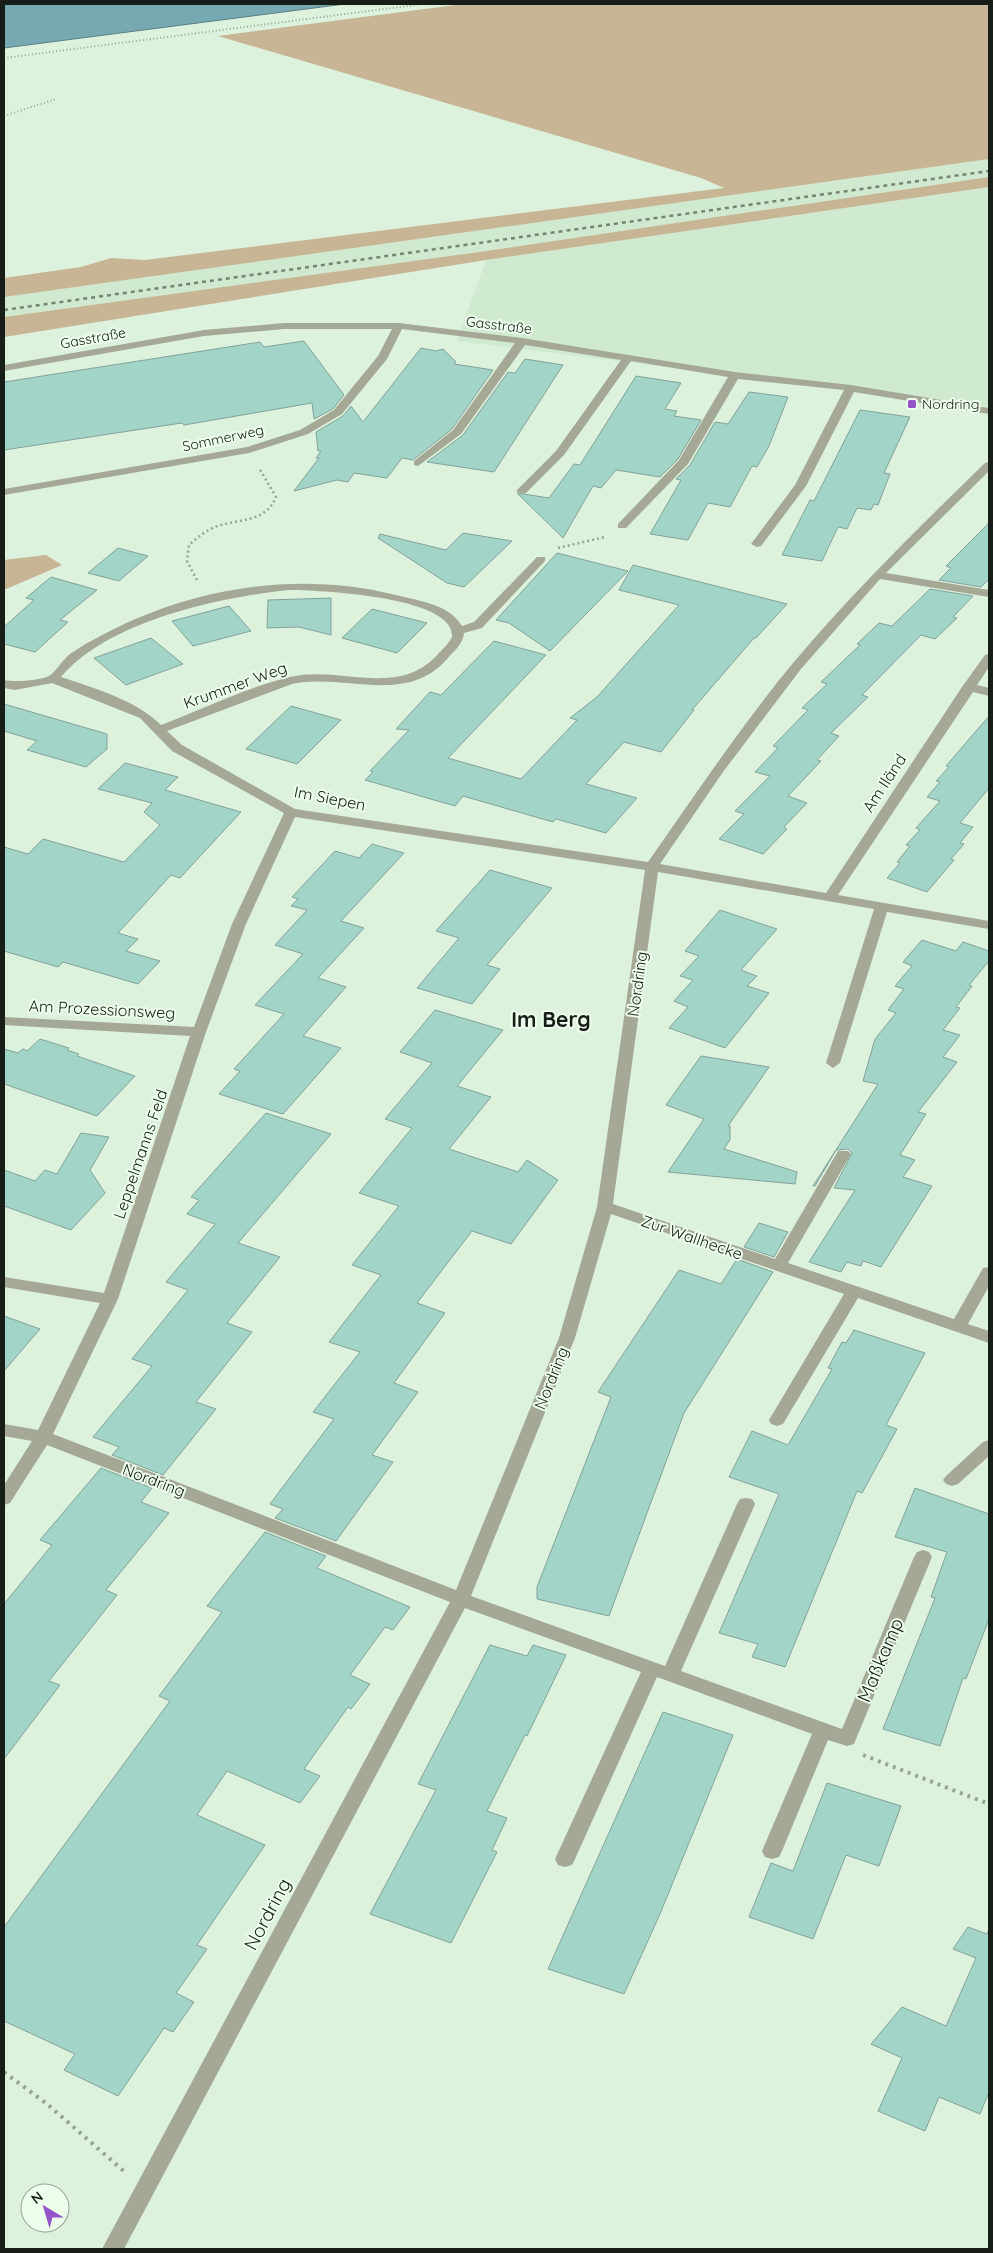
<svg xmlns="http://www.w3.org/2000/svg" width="993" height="2253" viewBox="0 0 993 2253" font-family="Quicksand,sans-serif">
	<rect width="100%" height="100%" fill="#ddf2dd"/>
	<path fill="#cfeacf" d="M989,159v18l-510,75 -475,65v-20z
		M989,187v220l-532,-66 29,-81z"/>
	<path fill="#c8b595" d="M463,4h526v155l-985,138v-19l77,-11 30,-9 34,2 579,-72 -23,-10 -483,-142z
		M989,177v10l-503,73 -482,77v-20l475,-65z
		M46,555l16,10 -58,25v-30z"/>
	<path fill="#77a9b3" stroke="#5a7f84" d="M4,4h341l-341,44z"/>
	<path fill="#a2d4c8" stroke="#83a29a" d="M304,341l40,54 -11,14 -19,10 -2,-16 -128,22 -2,-2 -178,27v-68l256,-40 4,5z
		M421,348l15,3 7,-2 13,13 -2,2 39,6 -41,59 -39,31 -11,-2 -15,20 -33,-5 -6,9 -11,-2 -43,11 25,-33h-3l5,-7h-3l-2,-19 27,-16 8,-10 12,16z
		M525,359l38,6 -69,107 -67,-10 36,-27 45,-63 7,1z
		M636,376l45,7 -16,26 12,2 -3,5 27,4 -23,39 -18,18 -44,-7 -15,18 -8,-2 -30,52 -46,-45 32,5 25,-34 6,1z
		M749,392l39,5 -19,49 -12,21 -5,-1 -22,41 -22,-4 -20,37 -38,-6 31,-54 -5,-1 14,-14 25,-43 13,2z
		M860,410l50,7 -26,56 6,1 -12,31 -4,-1 -3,6 -14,-2 -10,21 -9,-2 -16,34 -40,-6 28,-55 4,1z
		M989,523v56l-8,8 -42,-7 12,-12 -5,-2z
		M463,533l49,8 -48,46 -17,-4 -69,-45 2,-4 66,16z
		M118,548l30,8 -29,25 -31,-8z
		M557,553l71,18 -78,80 -41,-28 -13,-3z
		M633,565l154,39 -31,34h-2l-62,72h2l-33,42 -37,-10 -38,42 51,14 -31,35 -50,-14 -3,3 -90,-26 -8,10 -90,-26 8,-8 -3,-1 39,-41 -13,-1 34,-37 11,3 53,-54 52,14 -98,103 73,21 56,-59 -7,-2 27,-21 82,-92 -60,-15z
		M51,577l46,13 -37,30 8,2 -33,30 -31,-8v-17l30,-27 -8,-2z
		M930,589l43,7 -20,21 4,1 -22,21 -14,-4 -59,60 6,2 -37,36 8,3 -22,24 4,1 -33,35 19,7 -23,24 3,2 -24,25 -44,-15 25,-25 -9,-3 35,-35 -15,-4 23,-24 -5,-2 35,-36 -6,-2 25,-24 -6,-2 39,-37 -3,-1 22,-21 13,3z
		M331,598v37l-32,-8 -32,1 1,-28z
		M229,606l22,25 -58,15 -21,-25z
		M372,609l55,14 -30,30 -55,-15z
		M151,638l32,26 -57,21 -32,-27z
		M4,704l103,30v15l-21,18 -59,-17 10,-9 -33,-10z
		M291,706l50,14 -44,44 -51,-15z
		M989,716v72l-29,35 13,4 -13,16 4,1 -13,15 3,1 -27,32 -40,-14 13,-15 -3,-1 13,-16 -4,-1 14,-15 -4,-2 24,-27 -13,-4 13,-15 -4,-1 13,-14 -3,-1z
		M125,763l53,14 -13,13 76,22 -61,66 -9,-3 -53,58 20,6 -12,12 34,10 -22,23 -75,-22 -5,5 -54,-16v-104l24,7 15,-15 81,23 36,-37 -16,-13 8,-9 -54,-14z
		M372,844l32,9 -63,68 23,7 -46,50 28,9 -43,49 38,12 -58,66 -64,-20 21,-23 -6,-2 50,-55 -29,-9 48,-51 -28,-9 32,-35 -16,-4 7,-7 -6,-2 43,-46 24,7z
		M490,870l62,18 -65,77 13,4 -28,35 -55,-16 42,-50 -23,-7z
		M720,910l57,19 -36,41 16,6 -10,10 22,7 -44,55 -56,-20 19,-21 -14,-6 19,-21 -13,-4 19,-20 -14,-5z
		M922,940l34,11 7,-9 26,9v10l-20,24 3,1 -16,21 4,1 -17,22 17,5 -17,22 14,5 -39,50 8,2 -26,41 15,5 -12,17 29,9 -51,81 -18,-6 -2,5 -14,-4 -6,10 -32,-10 46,-72 -21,-2 18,-35 -4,-4 -12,1 -21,36h-2l65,-102 -15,-3 12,-42 21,-26 -8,-3 16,-21 -9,-3 17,-20 -9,-4z
		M435,1010l68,20 -46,56 34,11 -42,52 69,23 9,-12 31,20 -47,64 -39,-13 -55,72 28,10 -51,70 24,9 -46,63 21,7 -57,79 -61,-23 8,-9 -13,-5 64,-85 -21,-7 47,-60 -31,-10 52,-67 -29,-10 47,-59 -40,-13 53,-65 -27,-9 47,-56 -32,-11z
		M40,1039l29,9 -2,2 12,4 -2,2 58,20 -38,40 -93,-32v-35l14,4 5,-4 4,2z
		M701,1056l68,11 -41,59h2v14l-6,9 73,23 -2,12 -127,-12 36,-53 -38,-14z
		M266,1113l65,21 -93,109 42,14 -53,66 25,9 -56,70 20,7 -53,66 -51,-20 7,-8 -26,-10 59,-71 -20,-7 56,-69 -22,-8 49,-58 -28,-10 12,-14 -8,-3z
		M81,1133l28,4 -19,33 15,23 -34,37 -67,-24v-36l31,11 10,-11 12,4z
		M759,1223l29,9 -14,25 -30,-10z
		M737,1259l36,13 -89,141 -75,203 -72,-17v-12l74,-190 -13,-5 81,-122 42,14z
		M4,1316l36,13 -36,42z
		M854,1330l71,23 -39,72 11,4 -35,64 -5,-2 -72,176 -33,-10 6,-13 -39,-11 60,-139 -50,-17 23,-46 36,14 44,-76 -4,-1 14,-26 4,1z
		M101,1468l51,20 -11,14 28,11 -63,77 11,5 -68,86 11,4 -56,74v-155l48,-59 -12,-5z
		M915,1488l74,26v105l-23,60 -3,-1 -23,68 -57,-17 52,-131 -4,-1 16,-45 -52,-15z
		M265,1532l61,24 -9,12 93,39 -17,23 -8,-3 -35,48 20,9 -19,25 -3,-2 -44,62 16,7 -20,27 -73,-32 -30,44 68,30 -68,100 10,4 -31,44 18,9 -21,30 -9,-4 -46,68 -54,-26 11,-16 -71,-33v-94l166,-226 -11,-5 63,-84 -15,-6z
		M490,1645l37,11 6,-11 33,10 -39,81 -2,-1 -38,76 20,7 -15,32 5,2 -46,91 -81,-29 66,-124 -18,-6z
		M663,1712l70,23 -73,179 -36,80 -76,-25z
		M827,1783l74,23 -22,60 -33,-11 -33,84 -64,-22 22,-54 22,8z
		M968,1927l19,7 2,-5v163l-9,22 -41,-17 -14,34 -47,-20 24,-53 -31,-14 31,-37 44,19 30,-68 -23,-9z"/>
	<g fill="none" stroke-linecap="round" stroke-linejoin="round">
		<path stroke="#95a595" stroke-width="2" stroke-dasharray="1 2.5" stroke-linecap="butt" d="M4,58l419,-54
			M4,116l52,-17"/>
		<path stroke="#95a595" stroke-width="2.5" stroke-dasharray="2 3" stroke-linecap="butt" d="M558,548l47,-11
			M197,580l-10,-19 2,-16c8,-7 16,-14 26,-18 23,-9 50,-3 61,-30l-17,-29"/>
		<path stroke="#95a595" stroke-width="4" stroke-dasharray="3 5" stroke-linecap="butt" d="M863,1755l126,49
			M4,2072l43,32 78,68"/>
		<path fill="#a6a896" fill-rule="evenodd" d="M284,323h115l123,15 213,34 116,13 138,23v6l-135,-22 -48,94 -45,60 -4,1 -6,-3 44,-59 49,-95 -106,-11 -50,85 -62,64h-8v-4l61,-64 49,-83 -97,-16 -67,94 -38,38 -4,1 -6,-3 40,-40 65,-91 -96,-15 -64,89 -43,32 -4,-1v-4l39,-31 62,-87 -113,-14 -15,30 -45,55 -34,20 -59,19 -245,42v-6l243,-42 53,-17 34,-20 44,-54 14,-27h-108l-80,7 -200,35v-6l200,-35z
			M989,462v9l-103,102 103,17v7l-109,-18 -79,90 -78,103 -63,92 166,29 136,-206 23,-32 4,-1v13l-12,18 12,3v8l-16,-4 -135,203 151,26v8l-102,-17 -47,151 -7,5 -7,-5 48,-154 -216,-37 -45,332 162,55 63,-108h10l3,3 -63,109 166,56 29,-51 6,-1v19l-21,38 21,7v12l-131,-45 -75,126 -6,2 -6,-2 -2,-4 75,-126 -233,-80 -36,124 -104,258 194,70 72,-162 3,-5 6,-1 6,1 3,5 -74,167 161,58 72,-172 3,-5 6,-2 6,2 3,5 -76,182 -2,5 -7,2 -19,-6 -46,111 -3,6 -7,2 -7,-2 -3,-6 50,-117 -155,-57 -82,182 -3,6 -7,2 -7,-2 -3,-6 86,-187 -176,-64 -341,641h-22l348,-647 -403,-157 -37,58 -6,2v-20l28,-44 -28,-5v-12l34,6 62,-127 -96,-16v-10l100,16 86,-257 -186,-11v-8l190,10 38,-103 52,-111 -112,-62 -32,-33 -88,-35 -37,7 -11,-2v-8c11,2 34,1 45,-4 7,-4 13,-16 21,-22 19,-13 41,-24 63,-34 82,-36 176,-47 263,-25 23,6 53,9 66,31l12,-4 63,-65h8v4l-63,67 -18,5c-1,11 -10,18 -17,26 -41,47 -102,14 -155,25l-125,47 15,14 113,64 353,53c47,-67 93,-136 145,-199 60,-71 126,-136 192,-200zM288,590c28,0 168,6 164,47 -3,6 -9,12 -14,17 -40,45 -98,11 -148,23 -45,11 -87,32 -129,48 -25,-25 -67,-37 -100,-48 48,-56 156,-79 227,-87zM295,817l350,53 -48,337 -38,131 -103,252 -403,-156 65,-135 88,-267 40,-108z
			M989,1440v16l-31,28 -6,2 -6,-2 -3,-4 3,-4 37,-34z"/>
		<path stroke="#768376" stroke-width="2.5" stroke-dasharray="4 4" stroke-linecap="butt" d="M4,310l985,-139"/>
	</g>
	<rect fill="#9453c8" stroke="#edfeed" stroke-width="2" x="907" y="399" width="10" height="10" rx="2.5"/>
	<g text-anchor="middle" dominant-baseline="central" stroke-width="4" stroke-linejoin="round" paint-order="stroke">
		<g font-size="14" fill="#171e17" stroke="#edfeed">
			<text transform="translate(499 325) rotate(7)">Gasstraße</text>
			<text transform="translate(93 338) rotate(-10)">Gasstraße</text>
			<text transform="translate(223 438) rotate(-12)">Sommerweg</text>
		</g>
		<g font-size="14" fill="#171e17" stroke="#edfeed" text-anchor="start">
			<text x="922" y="404">Nordring</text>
		</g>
		<g font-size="16" fill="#171e17" stroke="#edfeed">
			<text transform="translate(235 685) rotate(-20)">Krummer Weg</text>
			<text transform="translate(884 783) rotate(-57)">Am Iländ</text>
			<text transform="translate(330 798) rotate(11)">Im Siepen</text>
			<text transform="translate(637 984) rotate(-82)">Nordring</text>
			<text transform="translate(102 1009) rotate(3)">Am Prozessionsweg</text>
			<text transform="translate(140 1154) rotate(-71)">Leppelmanns Feld</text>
			<text transform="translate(692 1237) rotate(19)">Zur Wallhecke</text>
			<text transform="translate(551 1378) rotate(-68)">Nordring</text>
			<text transform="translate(154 1480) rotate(21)">Nordring</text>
		</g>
		<g font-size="19" fill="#171e17" stroke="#edfeed">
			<text transform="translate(880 1660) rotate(-67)">Maßkamp</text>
			<text transform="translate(267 1914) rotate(-62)">Nordring</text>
		</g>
		<g font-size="21" font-weight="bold" fill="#171e17" stroke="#edfeed">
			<text x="551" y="1019">Im Berg</text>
		</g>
	</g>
	<rect width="993" height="2253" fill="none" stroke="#171e17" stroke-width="10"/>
	<g transform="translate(45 2208) rotate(322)"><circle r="24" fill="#edfeed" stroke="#97a497"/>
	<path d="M0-4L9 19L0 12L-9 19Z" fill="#9453c8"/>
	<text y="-8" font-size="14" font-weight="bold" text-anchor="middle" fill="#171e17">N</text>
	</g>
</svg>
